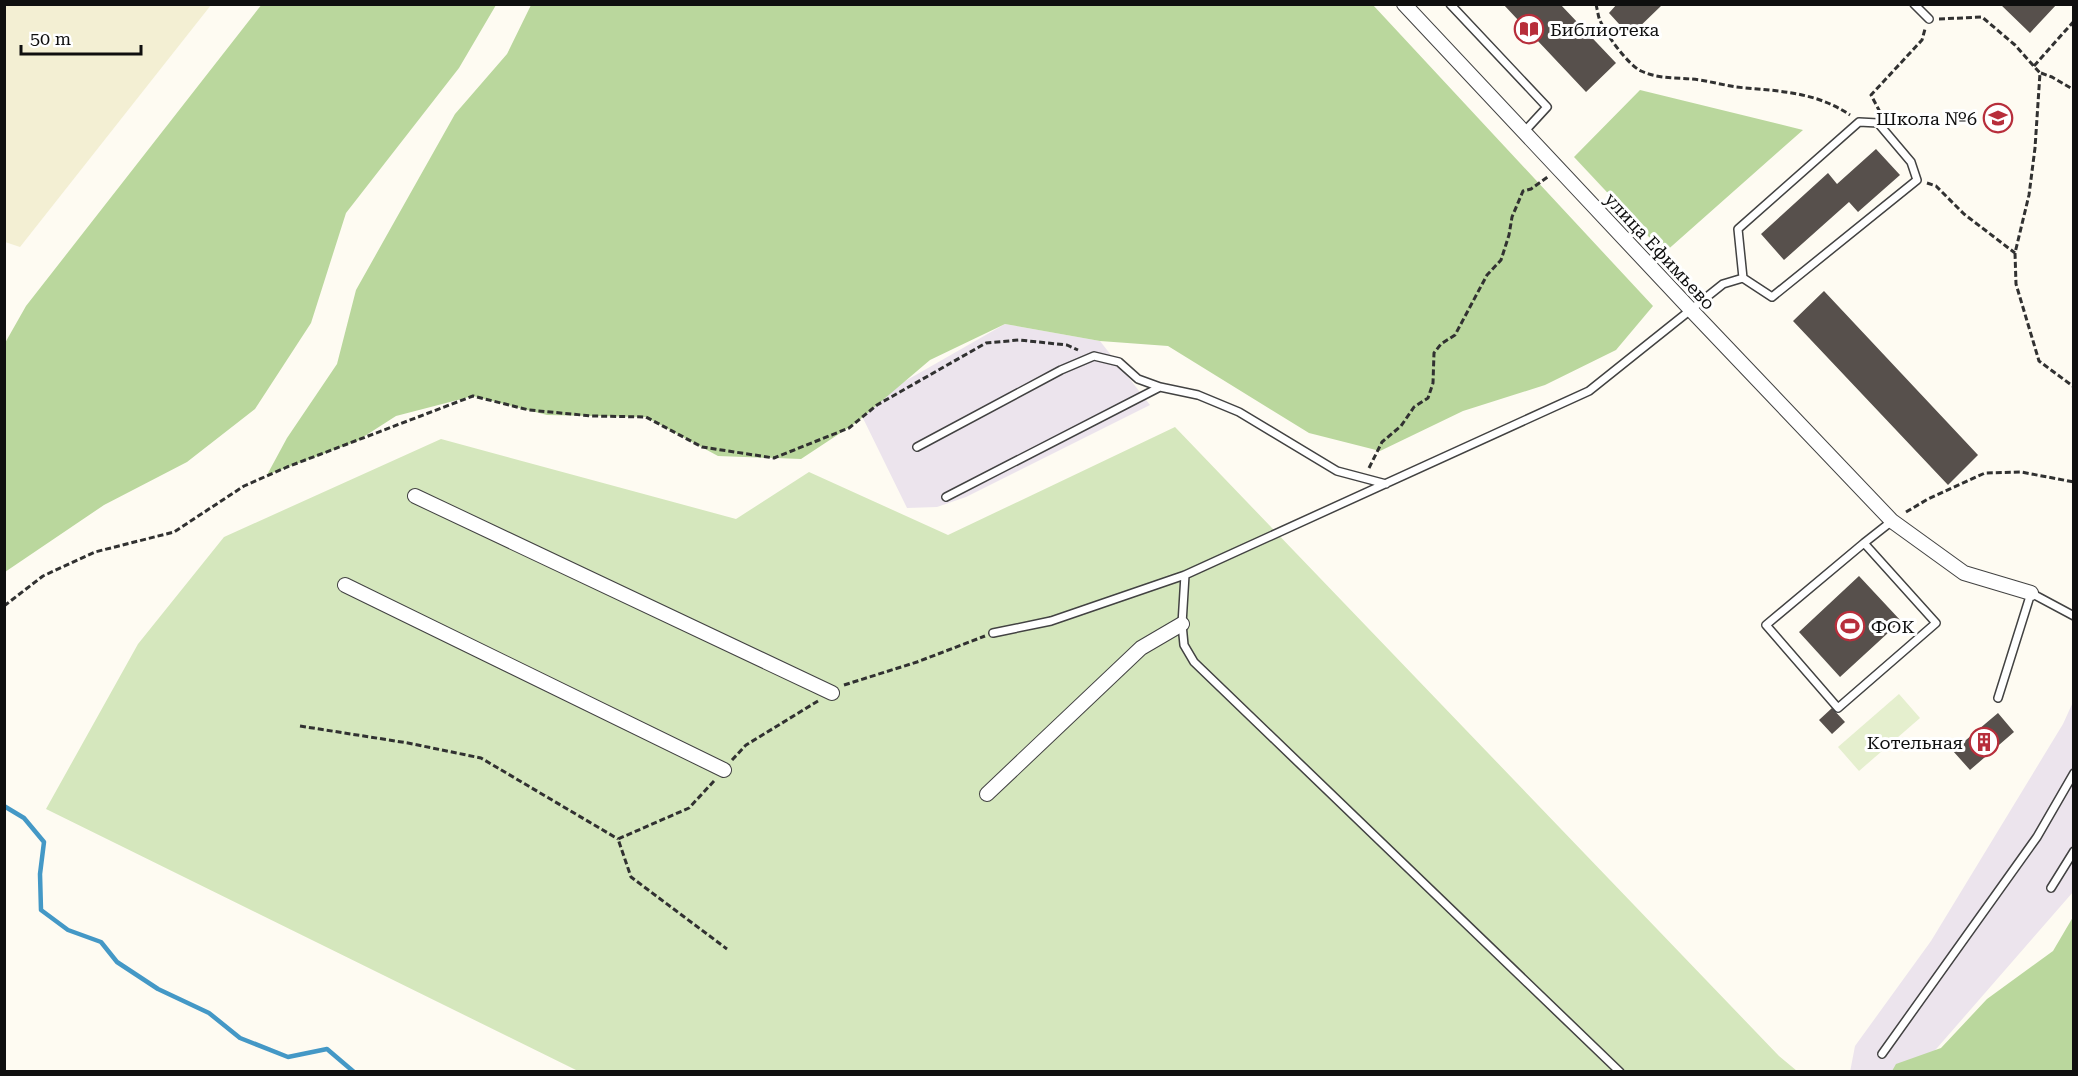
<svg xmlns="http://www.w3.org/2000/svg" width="2078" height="1076" viewBox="0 0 2078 1076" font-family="'Roboto Serif',serif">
	<rect width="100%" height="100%" fill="#fefbf2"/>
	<path fill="#ece4ed" d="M1005,324l95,17 50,64 -184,92 -29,10 -30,1 -49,-100z
		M2073,702v190l-156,179 -67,1 5,-26 76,-105 132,-217z"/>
	<path fill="#f3efd3" d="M4,5h207l-191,242 -15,-5z"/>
	<path fill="#d5e7bd" d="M1175,427l604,629 18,15h-1219l-532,-262 92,-165 86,-107 217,-98 295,80 73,-47 139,63z"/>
	<path fill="#bad79d" d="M262,4l234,1 -37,63 -113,145 -35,110 -56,86 -68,53 -83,43 -99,67v-229l21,-37z
		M531,5h842l280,301 -37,44 -71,35 -82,26 -83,40 -71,-18 -141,-87 -68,-5 -95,-17 -75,36 -73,62 -56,37 -83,-3 -72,-39 -99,-2 -74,-19 -77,20 -39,25 -90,34 20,-37 50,-74 19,-74 41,-73 58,-103 52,-60z
		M1640,90l163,40 -139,123 -90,-96z
		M2073,917v154h-181l4,-7 45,-16 46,-49 66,-48z"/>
	<path fill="#e5efce" d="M1899,694l21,24 -61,53 -21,-24z"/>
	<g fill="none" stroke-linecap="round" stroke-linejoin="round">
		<path stroke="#4498c6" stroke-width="4.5" d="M4,806l20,12 20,24 -4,32 1,36 27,20 33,12 16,20 41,27 51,24 31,25 48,19 39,-8 27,23"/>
	</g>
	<path fill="#57504c" d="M1503,4h57l56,59 -30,29z
		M1617,4h46l-33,32 -21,-23z
		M2000,4h57l-27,29z
		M1876,149l24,26 -42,37 -9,-10 -65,58 -23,-26 67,-61 9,11z
		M1824,291l154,164 -30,30 -155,-164z
		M1859,576l42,45 -61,56 -41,-45z
		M1832,708l13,14 -13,12 -13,-14z
		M1998,713l16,19 -44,38 -17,-19z"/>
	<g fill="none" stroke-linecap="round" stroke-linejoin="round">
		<g stroke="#424242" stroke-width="10">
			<path id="service" d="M1450,4l97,103 -23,25
				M1914,4l15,15
				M917,447l144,-77 33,-14 25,6 19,17 22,8
				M946,497l214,-110 38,8 41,17 98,59 49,13
				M1864,543l-98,82 72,83 98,-85 -72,-80 28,-22
				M1185,575l-3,49 2,21 10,17 426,410
				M993,633l58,-12 134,-46 404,-184 134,-107 20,-6 29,19 145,-117 -6,-18 -33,-39 -19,-1 -121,107 5,49
				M1998,698l33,-105 43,23
				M2051,888l23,-37
				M1882,1054l155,-217 37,-64"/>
		</g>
		<g stroke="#424242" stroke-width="16">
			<path id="minor" d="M1404,4l288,307 200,210 72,52 67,20
				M415,496l417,197
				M345,585l379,185
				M987,794l154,-146 41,-24"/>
		</g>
		<path stroke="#313131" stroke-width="3" stroke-dasharray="6 3" stroke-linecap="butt" d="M1596,4c1,5 2,10 3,14 5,14 29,47 42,53 20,9 38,6 59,9 12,2 24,5 36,7 40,4 79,4 114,28
			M1939,19l43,-2 33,28 25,28 -5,75 -6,47 -14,58 1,31 23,77 35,26
			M2034,66l40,-45
			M2041,73l11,4 22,13
			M1880,112l-9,-17 51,-55 3,-11
			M1927,183l9,3 28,28 51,39
			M1369,468l13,-26 19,-16 13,-19 14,-9 5,-15 1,-30 7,-9 14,-9 32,-60 14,-15 8,-25 3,-18 11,-26 8,-2 18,-13
			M1906,512l22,-13 57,-26 36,-1 53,10
			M4,606l39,-30 52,-24 79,-20 70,-46 43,-19 186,-71 56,14 63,6 54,1 56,30 72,11 75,-30 28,-23 109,-62 33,-3 48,5 11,5
			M844,685l73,-23 68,-26
			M300,726l108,17 73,15 137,81
			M732,760l14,-15 72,-44
			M714,781l-25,27 -71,31 13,38 96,72"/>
		<use href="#service" stroke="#fff" stroke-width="7"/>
		<use href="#minor" stroke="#fff" stroke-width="14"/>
	</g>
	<defs>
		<g id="library-ring" transform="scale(1.5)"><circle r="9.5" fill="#fff" stroke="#b72e3b" stroke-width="1.5"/><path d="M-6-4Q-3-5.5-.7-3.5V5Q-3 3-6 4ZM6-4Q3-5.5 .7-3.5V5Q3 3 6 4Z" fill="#b72e3b"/></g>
		<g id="school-ring" transform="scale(1.5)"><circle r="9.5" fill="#fff" stroke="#b72e3b" stroke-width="1.5"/><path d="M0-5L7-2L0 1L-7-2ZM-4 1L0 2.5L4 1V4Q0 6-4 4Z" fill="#b72e3b"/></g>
		<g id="stadium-ring" transform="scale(1.5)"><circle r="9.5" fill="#fff" stroke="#b72e3b" stroke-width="1.5"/><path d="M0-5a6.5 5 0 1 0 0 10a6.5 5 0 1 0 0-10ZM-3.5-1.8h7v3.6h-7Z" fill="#b72e3b"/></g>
		<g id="building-ring" transform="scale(1.5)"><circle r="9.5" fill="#fff" stroke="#b72e3b" stroke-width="1.5"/><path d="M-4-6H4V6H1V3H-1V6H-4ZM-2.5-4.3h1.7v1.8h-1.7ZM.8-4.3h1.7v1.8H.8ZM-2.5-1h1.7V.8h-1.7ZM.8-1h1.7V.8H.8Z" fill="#b72e3b"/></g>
	</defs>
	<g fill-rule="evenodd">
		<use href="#library-ring" x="1529" y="29"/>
		<use href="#school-ring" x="1998" y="118"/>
		<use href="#stadium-ring" x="1850" y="626"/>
		<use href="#building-ring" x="1984" y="742"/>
	</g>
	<g text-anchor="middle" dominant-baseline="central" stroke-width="6" stroke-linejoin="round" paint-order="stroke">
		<g font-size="18" fill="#0f0f0f" stroke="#fff" text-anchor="start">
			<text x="1550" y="29">Библиотека</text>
			<text x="1977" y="118" text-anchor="end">Школа №6</text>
			<text x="1871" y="626">ФОК</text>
			<text x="1963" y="742" text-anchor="end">Котельная</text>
		</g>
		<g font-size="18" fill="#0f0f0f" stroke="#fff">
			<text transform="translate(1660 251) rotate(47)">улица Ефимьево</text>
		</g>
	</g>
	<rect width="2078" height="1076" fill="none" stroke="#0f0f0f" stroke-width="12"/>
	<path d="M21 45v9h120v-9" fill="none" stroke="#0f0f0f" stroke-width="3"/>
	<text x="30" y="45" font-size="18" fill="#0f0f0f" stroke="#ffffff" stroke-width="4.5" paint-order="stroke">50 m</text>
</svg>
